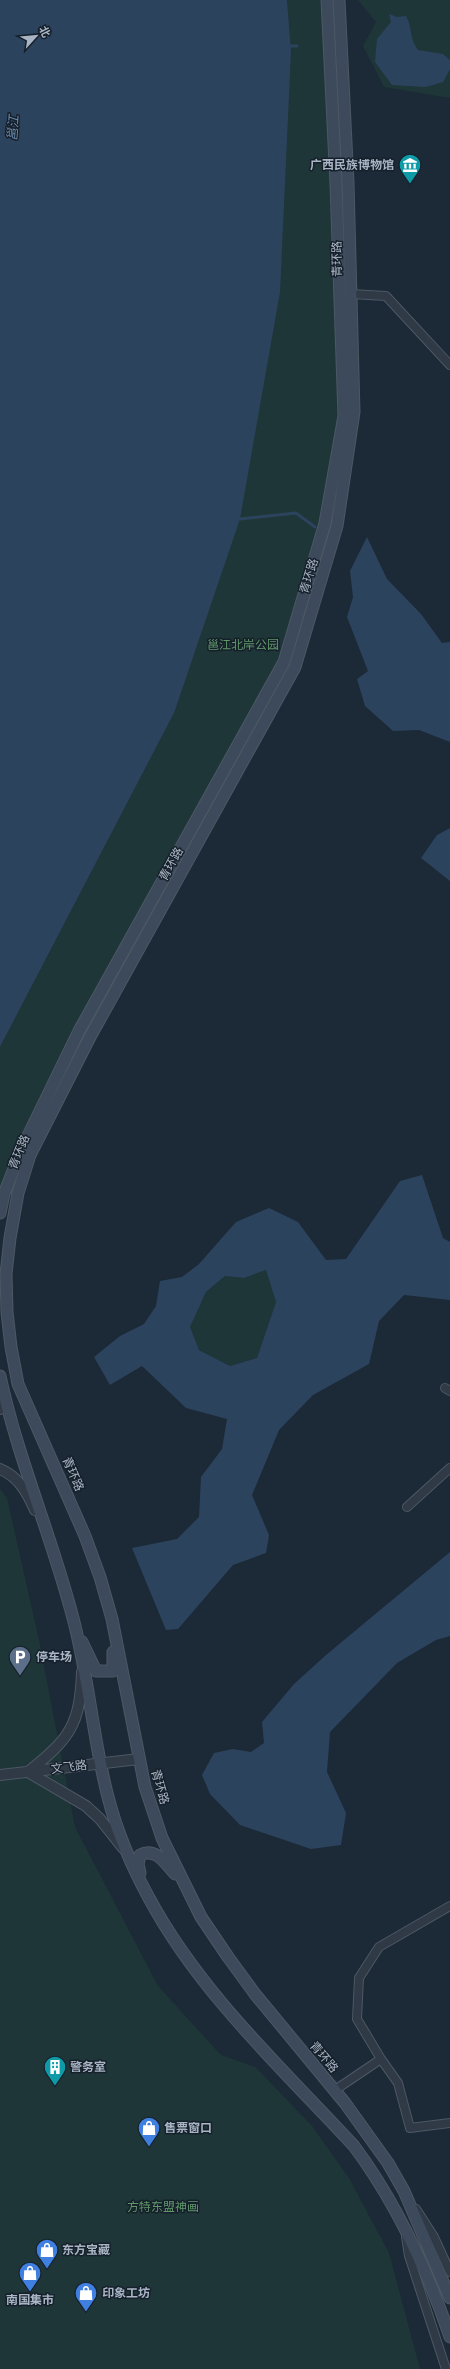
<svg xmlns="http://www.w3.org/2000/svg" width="450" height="2369" viewBox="0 0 450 2369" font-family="Rubik,'Noto Sans SC',sans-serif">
	<rect width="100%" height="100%" fill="#1c2936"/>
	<path fill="#1e3638" d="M287,0h40l17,416 -19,107 -41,139 -205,369 -79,182v-166l174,-334 117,-662z
		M358,0h92v98l-66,-11 -21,-41 13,-24z
		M266,1270l10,32 -19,56 -27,8 -31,-16 -10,-23 17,-35 19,-16 19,2z
		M0,1489l7,9 32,142 36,187 83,159 63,69 34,12 10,10 47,49 37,52 40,75 31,116h-420z"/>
	<path fill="#2c435e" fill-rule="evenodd" d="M0,0h287l4,51 -11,241 -40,227 -66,194 -174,334z
		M389,14l8,3 9,-1c7,12 3,23 12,34l25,4 7,6v9l-7,13 -17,5 -34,-2 -17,-23 2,-23 14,-17z
		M367,537l20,42 34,35 21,29 8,-1v100l-31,-12 -26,1 -28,-25 -8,-27 11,-8 -21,-54 6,-20 -3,-26z
		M450,828v53l-29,-23 16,-23z
		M422,1175l21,63 7,4v58l-46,-5 -25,26 -10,43 -56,31 -34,35 -27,65 17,40 -3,18 -33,12 -55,64 -12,1 -34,-82 45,-9 22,-22 2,-40 21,-28 5,-30 -41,-11 -44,-42 -32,19 -16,-28 26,-21 24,-12 12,-18 4,-25 22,-4 17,-13 37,-42 33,-14 29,14 28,38 20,-1 54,-78zM266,1270l10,32 -19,56 -27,8 -31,-16 -9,-23 16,-35 19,-16 19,2z
		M450,1552v84l-14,4 -39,23 -67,69 -3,40 19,41 -5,32 -30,4 -71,-24 -30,-31 -8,-19 12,-22 19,-4 18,3 13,-9 -2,-21 32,-38 32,-29z"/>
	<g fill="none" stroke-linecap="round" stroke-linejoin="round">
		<path stroke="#2c435e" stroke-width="3" d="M290,46h7
			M240,519l56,-6 19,14"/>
		<g stroke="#4d5865" stroke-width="10">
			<path id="minor" d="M351,294l35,2 64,69
				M445,1388l5,3
				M407,1507l43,-39
				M381,2059l-24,-40 2,-41 20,-31 71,-41
				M335,2090l46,-31 17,24 12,45 40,-5
				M416,2209l18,28 16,35
				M406,2237l3,19 37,113"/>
		</g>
		<g stroke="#4d5865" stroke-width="12">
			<path id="tertiary" d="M0,1409l3,-18
				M0,1469c19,8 27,23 35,41
				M28,1772l58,34 14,13 23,29
				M28,1772c41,-33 52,-46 54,-100
				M0,1775l139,-16"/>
		</g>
		<g stroke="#4d5865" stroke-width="13">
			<path id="secondary" d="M339,0l9,183 6,229 -17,114 -42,141 -205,370 -60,118 -12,38 -8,45 -4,36 1,38 4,35 7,37 67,152 15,41 12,42 33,168 17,51 39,79 27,40 27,37 90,109 43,60 16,28 46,107
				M0,1213l4,-19 18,-46 57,-117 205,-369 41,-139 19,-107 -8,-232 -9,-184
				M0,1376c18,84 53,163 74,246 15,58 19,118 34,175 9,35 24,70 41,101 51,95 132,169 205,248 43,58 73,123 96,191
				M82,1642l14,29h17v-19
				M140,1873l-2,-9 2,-9c16,-8 25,8 35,19"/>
		</g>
		<use href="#minor" stroke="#303a47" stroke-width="8"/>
		<use href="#tertiary" stroke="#303a47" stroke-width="10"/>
		<use href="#secondary" stroke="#3d4a5b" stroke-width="11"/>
	</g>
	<defs>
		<g id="museum-pin" transform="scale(1.15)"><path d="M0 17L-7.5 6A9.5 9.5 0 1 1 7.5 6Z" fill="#0f9aa8" stroke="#16202b"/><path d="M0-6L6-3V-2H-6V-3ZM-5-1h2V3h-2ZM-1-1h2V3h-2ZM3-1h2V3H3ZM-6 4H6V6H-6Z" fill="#fff"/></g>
		<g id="parking-pin" transform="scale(1.15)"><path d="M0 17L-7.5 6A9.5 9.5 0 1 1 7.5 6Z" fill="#5c6f8a" stroke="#16202b"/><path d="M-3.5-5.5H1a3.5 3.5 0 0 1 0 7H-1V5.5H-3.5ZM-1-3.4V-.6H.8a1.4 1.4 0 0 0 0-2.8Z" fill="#fff"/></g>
		<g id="building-pin" transform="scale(1.15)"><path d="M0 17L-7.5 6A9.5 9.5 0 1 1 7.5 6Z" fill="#0f9aa8" stroke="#16202b"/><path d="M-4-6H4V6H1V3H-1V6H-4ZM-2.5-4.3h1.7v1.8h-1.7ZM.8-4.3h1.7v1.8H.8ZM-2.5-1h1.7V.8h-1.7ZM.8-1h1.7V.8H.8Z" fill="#fff"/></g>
		<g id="shop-pin" transform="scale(1.15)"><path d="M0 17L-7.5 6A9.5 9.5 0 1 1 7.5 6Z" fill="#3f7fe0" stroke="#16202b"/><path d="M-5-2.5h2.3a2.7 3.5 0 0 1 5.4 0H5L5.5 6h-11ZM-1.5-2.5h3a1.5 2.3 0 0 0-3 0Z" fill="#fff"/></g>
	</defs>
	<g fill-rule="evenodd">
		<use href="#museum-pin" x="410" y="165"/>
		<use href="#parking-pin" x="20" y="1657"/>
		<use href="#building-pin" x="55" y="2067"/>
		<use href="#shop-pin" x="149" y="2128"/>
		<use href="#shop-pin" x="47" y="2250"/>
		<use href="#shop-pin" x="30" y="2273"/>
		<use href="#shop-pin" x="86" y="2293"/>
	</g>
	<g text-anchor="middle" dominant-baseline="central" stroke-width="3" stroke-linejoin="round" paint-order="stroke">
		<g font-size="12" font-weight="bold" fill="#a9b5c5" stroke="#16202b" text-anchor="start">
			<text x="394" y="165" text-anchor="end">广西民族博物馆</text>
			<text x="36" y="1657">停车场</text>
			<text x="70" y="2067">警务室</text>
			<text x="164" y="2128">售票窗口</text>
			<text x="62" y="2250">东方宝藏</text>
			<text x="102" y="2293">印象工坊</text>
			<text x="30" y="2300" text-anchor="middle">南国集市</text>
		</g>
		<g font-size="12" fill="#a9b5c5" stroke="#16202b">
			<text transform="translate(337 259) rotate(-91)">青环路</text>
			<text transform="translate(309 576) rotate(-73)">青环路</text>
			<text transform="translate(171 864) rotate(-61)">青环路</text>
			<text transform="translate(19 1152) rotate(-68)">青环路</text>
			<text transform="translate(73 1474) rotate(67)">青环路</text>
			<text transform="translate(69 1767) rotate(-7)">文飞路</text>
			<text transform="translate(160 1787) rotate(74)">青环路</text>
			<text transform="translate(324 2057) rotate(50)">青环路</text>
		</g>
		<g font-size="12" fill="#5f9769" stroke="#16202b">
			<text x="243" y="645">邕江北岸公园</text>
			<text x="163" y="2207">方特东盟神画</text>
		</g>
		<g font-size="13" font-style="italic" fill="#6d8eb1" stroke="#16202b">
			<text transform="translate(13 128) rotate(-86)">邕江</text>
		</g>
	</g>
	<g transform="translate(36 36) rotate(63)" stroke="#16202b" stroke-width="3" paint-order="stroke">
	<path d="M0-3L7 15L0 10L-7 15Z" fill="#a9b5c5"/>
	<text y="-6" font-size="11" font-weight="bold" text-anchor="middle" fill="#a9b5c5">北</text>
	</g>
</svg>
